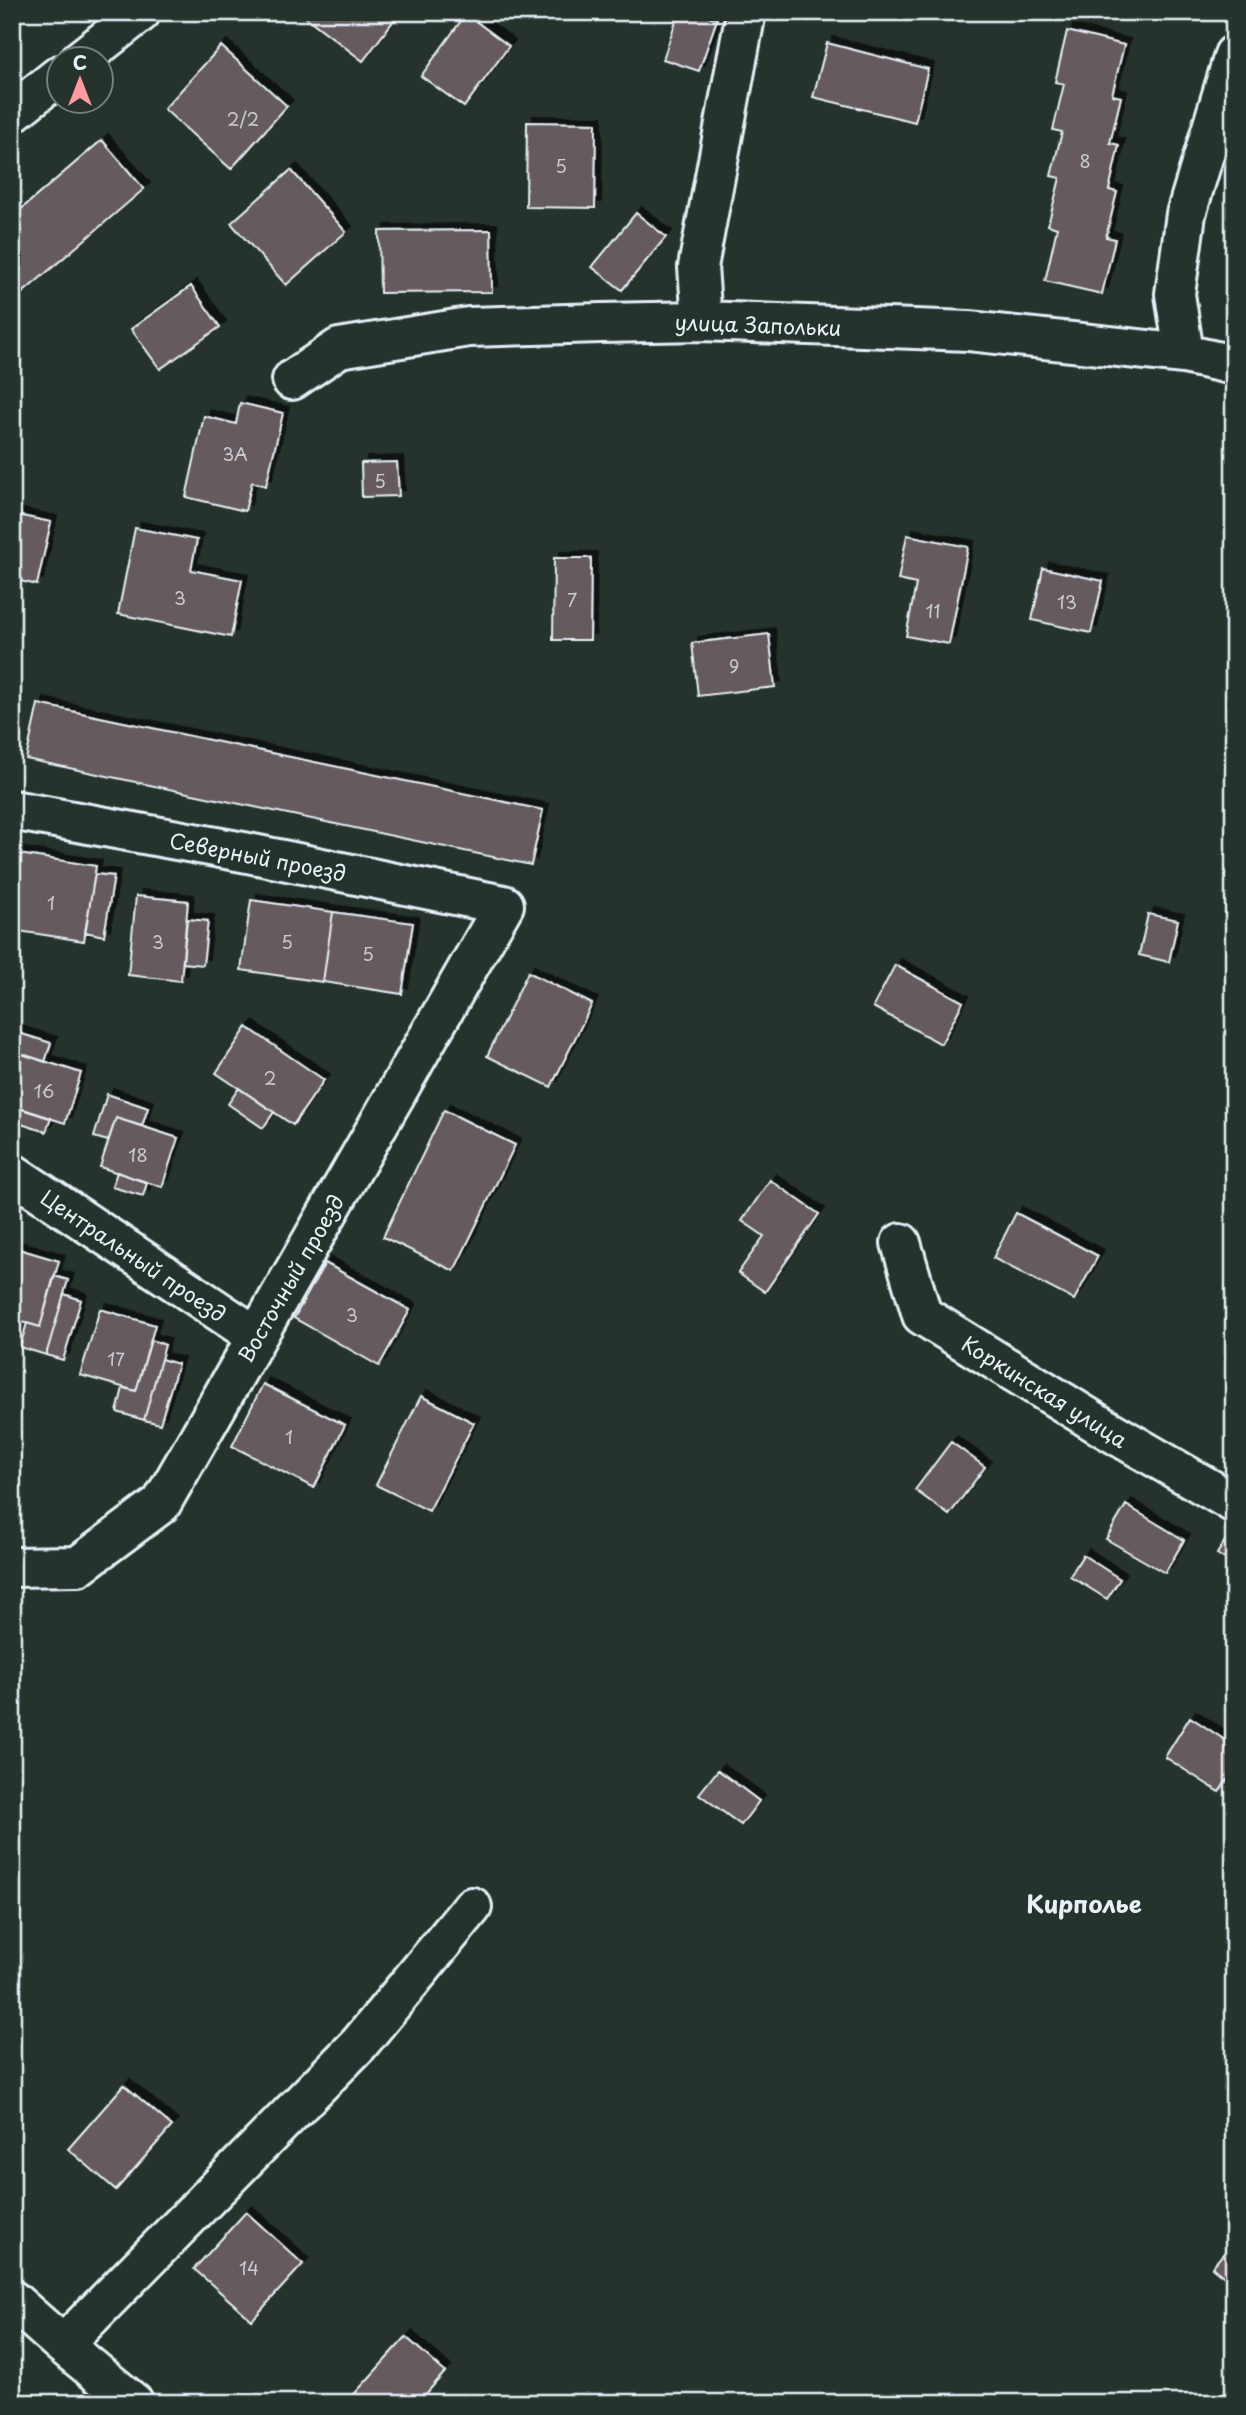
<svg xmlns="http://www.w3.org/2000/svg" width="1246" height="2415" viewBox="0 0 1246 2415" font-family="'Playpen Sans',sans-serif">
	<defs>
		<filter id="shadow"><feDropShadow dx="6" dy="-6" stdDeviation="0" flood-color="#0009"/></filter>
	</defs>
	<rect width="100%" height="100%" fill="#26332d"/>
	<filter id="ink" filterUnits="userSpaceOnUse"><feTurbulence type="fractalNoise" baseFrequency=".0143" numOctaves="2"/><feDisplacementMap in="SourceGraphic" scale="14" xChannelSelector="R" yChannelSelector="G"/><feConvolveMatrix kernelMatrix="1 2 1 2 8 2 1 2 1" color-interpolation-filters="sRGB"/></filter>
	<g filter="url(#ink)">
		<path fill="#655a5d" stroke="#e8f1f8" stroke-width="2" filter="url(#shadow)" d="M299,12h101l-37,49z
			M679,12h18l20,7 -18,52 -36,-12z
			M466,14l43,32 -45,61 -43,-31z
			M1067,31l57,14 -12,50 9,2 -11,46 9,2 -10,45 8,2 -11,45 9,2 -13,55 -57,-13 12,-53 -9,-3 12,-47 -9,-2 11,-44 -9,-2 11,-46 -9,-2z
			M827,43l101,26 -13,53 -102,-25z
			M221,46l66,60 -56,63 -67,-60z
			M527,122l69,1 -1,85 -69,-1z
			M102,140l42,49 -132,113v-85z
			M291,170l55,62 -60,53 -55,-62z
			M636,213l30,24 -44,53 -30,-23z
			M491,230l1,62 -112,1 -1,-62z
			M191,286l29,41 -60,42 -29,-40z
			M240,403l43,10 -17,73 -14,-4 -7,29 -59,-14 18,-81 32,8z
			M397,462l2,34 -37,1 -1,-34z
			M12,514l39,8 -14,63 -25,-6z
			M135,528l62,12 -6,30 51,10 -11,57 -113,-23z
			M907,535l61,12 -19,97 -43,-8 10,-52 -18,-4z
			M554,558h37l-1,82h-37z
			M1043,568l60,13 -12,52 -59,-13z
			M769,634l6,53 -77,9 -6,-53z
			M38,704l505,106 -12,55 -505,-106z
			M12,853l84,13 -12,75 -72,-11z
			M95,874l19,2 -10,60 -19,-4z
			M136,896l52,5 -7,80 -53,-6z
			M251,900l82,12 -10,70 -82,-12z
			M333,912l80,11 -11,71 -79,-12z
			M1148,914l30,6 -9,42 -30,-7z
			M187,919l21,2 -5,44 -20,-2z
			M895,965l68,37 -22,42 -68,-37z
			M528,972l64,32 -41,83 -64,-31z
			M247,1027l77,53 -31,45 -77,-52z
			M12,1031l39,12 -6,19 -26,-9 -7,21z
			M19,1053l62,20 -16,50 -53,-17v-32z
			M239,1088l35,24 -11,16 -35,-24z
			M107,1094l41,14 -6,18 -26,-8 -8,23 -14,-4z
			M20,1108l31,10 -5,14 -31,-10z
			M444,1110l71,35 -61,126 -71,-34z
			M116,1118l62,20 -16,49 -62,-20z
			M117,1172l30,11 -4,13 -31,-9z
			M770,1180l49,34 -54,78 -27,-19 26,-37 -22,-15z
			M1016,1213l82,43 -24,44 -81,-42z
			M12,1247l47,14 -19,66 -28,-8z
			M325,1263l85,47 -31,56 -85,-48z
			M54,1276l14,4 -22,75 -26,-8 7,-24 13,4z
			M64,1294l17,6 -18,60 -17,-5z
			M100,1309l55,16 -19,66 -56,-16z
			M151,1340l14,5 -21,75 -27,-8 6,-24 13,3z
			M161,1359l17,5 -18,60 -16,-4z
			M263,1384l82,41 -31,63 -82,-42z
			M421,1396l53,27 -45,88 -53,-26z
			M951,1442l34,25 -36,48 -34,-25z
			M1126,1505l58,35 -19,33 -59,-34z
			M1228,1536l6,4v25l-17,-11z
			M1083,1555l37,24 -13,20 -37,-23z
			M1190,1717l44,29v24l-15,22 -54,-35z
			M718,1770l41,31 -18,24 -42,-31z
			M124,2085l48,41 -56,64 -48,-41z
			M246,2212l57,52 -51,56 -58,-51z
			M1234,2241v44l-22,-18z
			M406,2337l39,35 -27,31h-68l-2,-2z"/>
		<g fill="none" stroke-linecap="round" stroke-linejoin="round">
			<g stroke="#e8f1f8" stroke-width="44">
				<path id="minor" d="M80,60l61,-48
					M12,113l48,-38
					M702,321l-4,-54 48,-255
					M1184,354l-9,-60 11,-80 48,-159
					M292,380l47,-32 130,-21 132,-4 101,-2 267,10 215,23 50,11
					M12,810l231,42 261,53 -343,599 -83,62 -66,1
					M12,1173l244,163
					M901,1243l21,72 181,112 131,76
					M12,2300l51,45 71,58
					M63,2345l296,-301 113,-137"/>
			</g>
			<use href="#minor" stroke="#26332d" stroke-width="38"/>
		</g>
	</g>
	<g text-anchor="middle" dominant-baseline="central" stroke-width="5" stroke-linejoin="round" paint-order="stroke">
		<g font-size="18" fill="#c7cbd1">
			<text x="243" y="118">2/2</text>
			<text x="1085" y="160">8</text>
			<text x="561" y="165">5</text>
			<text x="235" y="453">3А</text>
			<text x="380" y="480">5</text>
			<text x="180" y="597">3</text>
			<text x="572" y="599">7</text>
			<text x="1067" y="601">13</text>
			<text x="933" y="610">11</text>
			<text x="734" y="665">9</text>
			<text x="51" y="902">1</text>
			<text x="158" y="941">3</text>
			<text x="287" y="941">5</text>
			<text x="368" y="953">5</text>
			<text x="270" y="1077">2</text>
			<text x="44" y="1090">16</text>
			<text x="138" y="1154">18</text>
			<text x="352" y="1314">3</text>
			<text x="116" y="1358">17</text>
			<text x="289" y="1436">1</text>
			<text x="249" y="2267">14</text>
		</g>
		<g font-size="21" fill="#e8f1f8" stroke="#26332d">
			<text transform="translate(758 324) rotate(2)">улица Запольки</text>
			<text transform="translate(258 856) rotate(11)">Северный проезд</text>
			<text transform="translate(134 1255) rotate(34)">Центральный проезд</text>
			<text transform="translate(290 1278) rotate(-60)">Восточный проезд</text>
			<text transform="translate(1045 1391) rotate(32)">Коркинская улица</text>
		</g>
		<g font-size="24" font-weight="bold" fill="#e8f1f8" stroke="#26332d">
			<text x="1084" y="1903">Кирполье</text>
		</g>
	</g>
	<rect width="1246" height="2415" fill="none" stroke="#26332d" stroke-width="42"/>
	<rect x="21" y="21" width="1204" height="2373" fill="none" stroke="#e8f1f8" stroke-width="2.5" filter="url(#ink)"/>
	<g transform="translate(80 80)"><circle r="33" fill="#26332d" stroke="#747f7e" stroke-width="2"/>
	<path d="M0-5L12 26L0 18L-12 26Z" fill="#ff9aa2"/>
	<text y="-10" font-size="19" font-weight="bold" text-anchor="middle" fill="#e8f1f8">С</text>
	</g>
</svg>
